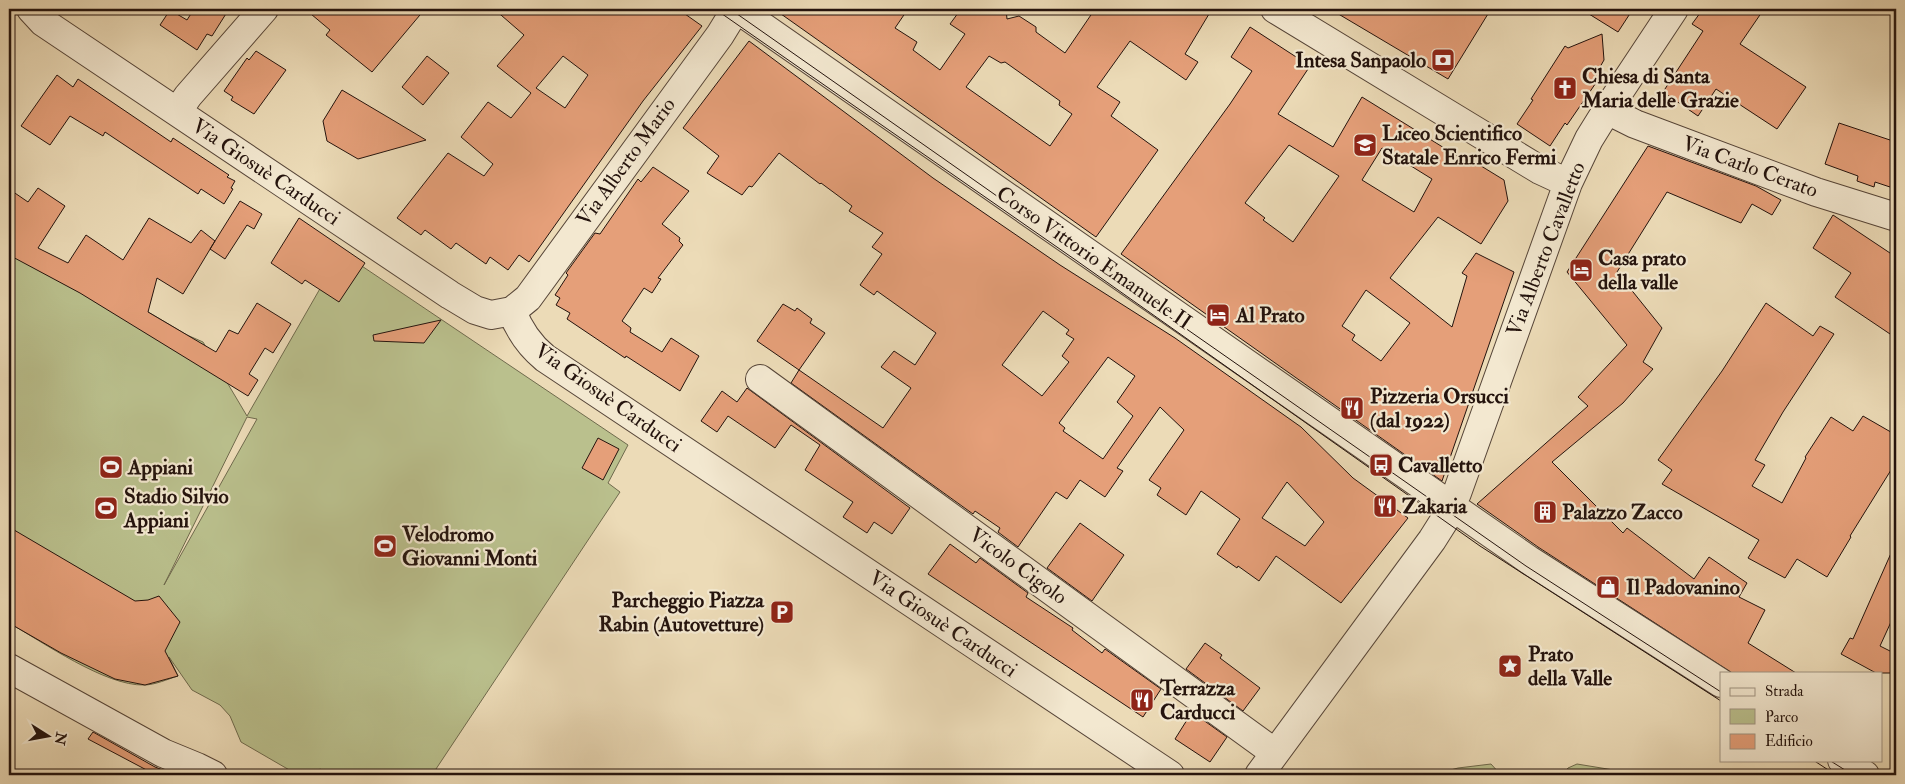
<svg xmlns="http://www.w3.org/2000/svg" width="1905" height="784" viewBox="0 0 1905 784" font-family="'IM FELL Double Pica',serif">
	<rect width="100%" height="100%" fill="#ecdbb7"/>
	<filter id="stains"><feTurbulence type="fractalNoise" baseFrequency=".004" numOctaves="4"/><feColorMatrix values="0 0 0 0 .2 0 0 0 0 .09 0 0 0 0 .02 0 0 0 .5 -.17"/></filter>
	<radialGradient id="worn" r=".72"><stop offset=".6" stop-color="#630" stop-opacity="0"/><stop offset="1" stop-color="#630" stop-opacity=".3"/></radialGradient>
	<path fill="#bac08d" stroke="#6f6a4d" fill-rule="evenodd" d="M9,233l124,70 54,32 16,7 44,74 94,-164 287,193 -20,38 12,9 -188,283h-100l-12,-6 -8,6h-14l-57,-33 -11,-26 -10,-11 -28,-15 -23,-33 9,19c-10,3 -23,9 -34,9 -39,1 -101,-43 -135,-62zM247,417l10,2 -93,166z
		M1491,764l10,11h-69l26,-7z
		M1577,764l67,11h-82l6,-7z"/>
	<path fill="#e59f79" stroke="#24130d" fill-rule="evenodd" d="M194,9h35l-17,27 -5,-2 -10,16 -37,-25 10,-15 17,10z
		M305,9h120l-53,63 -46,-37 4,-5z
		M494,9h184l24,17 -59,75 -114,161 -10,-7 -11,15 -18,-13 -4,7 -30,-21 -5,6 -26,-19 -4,5 -24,-17 51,-65 36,23 9,-12 -32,-27 27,-35 23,16 20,-25 -34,-27 27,-31zM563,56l25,19 -23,33 -29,-20z
		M774,9h134l-13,19 22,14 -4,8 27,20 25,-36 -15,-10 11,-15h45l1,10 12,-3 17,11v5l29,21 30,-44h117l-27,45 13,8 -12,18 -56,-39 -33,46 23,15 -9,14 47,34 -62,87zM989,56l12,7 4,-1 55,39 -1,4 13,9 -22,32 -84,-59z
		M1330,9h161l-43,70z
		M1581,9h52l-15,23z
		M1703,9h61l-24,35 66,43 -29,42 -61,-40 -18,27 -35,-24 40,-61 -11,-7z
		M1250,27l60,39 -32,48 55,33 29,-50 108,67 3,-3 31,19 4,21 -27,43 -43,-27 -48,61 62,49 15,-51 -5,-3 14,-20 38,19 -72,209 -321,-227 109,-150 22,-33 -21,-14zM1289,145l50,31 -46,66 -30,-22 2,-2 -20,-15zM1382,148l50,31 -18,33 -52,-32zM1366,290l44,33 -29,38 -29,-21 3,-5 -13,-9z
		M1602,34l2,26 -8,14 4,3 -33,48 -2,-2 -15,23 -33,-22 16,-24 -2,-1 34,-53 3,2z
		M749,41l184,137 127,87 115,73 126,89 52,51 55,40 -67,85 -65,-47 -17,25 -21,-15 -1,2 -20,-14 23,-35 -39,-28 -15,24 -29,-20 4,-7 -12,-8 35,-50 -24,-23 -43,61 6,3 -18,26 -25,-17 -13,19 -11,-7 -38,55 -20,-15 2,-4 -25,-17 -2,3 -182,-131 8,-13 84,58 28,-40 -30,-21 13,-16 21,14 21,-32 -59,-42 -3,4 -14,-10 22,-31 -10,-7 11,-14 -34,-22 3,-5 -31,-23 -1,1 -41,-31 -27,34 -3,-1 -7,9 -35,-22 12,-17 -36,-28zM1043,311l26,19 -3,4 8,5 -12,17 7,6 -27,34 -40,-31zM1108,357l27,19 -18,26 16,14 -30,43 -40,-28 2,-3 -6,-5zM1287,482l37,40 -19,24 -43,-28z
		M256,51l30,19 -32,44 -23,-14 2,-3 -9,-6 23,-33 2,2z
		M427,56l22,17 -26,32 -21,-18z
		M57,75l16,12 5,-8 93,63 2,-4 56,37 -2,2 8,4 -4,7 2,1 -9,15 -23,-15 -3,5 -93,-62 -2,4 -33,-20 -20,29 -29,-19z
		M342,90l54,32 30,18 -68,19 -31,-18 -4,-20z
		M1839,123l57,19v47l-21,-7 -1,5 -17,-6 1,-5 -33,-12z
		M1648,146l108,40 25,14 -9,15 -20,-11 -11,19 -74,-31 -50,80 45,56 -19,34 10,7 -30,34 -71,59 71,71 4,-5 67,51 15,-22 38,26 -8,14 26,13 -17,33 48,30h-64l-194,-126 -61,-43 111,-98 -10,-9 49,-52 -60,-73z
		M653,167l36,24 -27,33 18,14 -1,3 4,4 -25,33 3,1 -9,14 -8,-5 -22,33 9,7 -1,4 32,20 9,-14 28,18 -19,35 -54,-35 -1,2 -58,-39 3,-6 -14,-8 4,-7 -5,-3 13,-20 -2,-2 29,-40 5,1 38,-55 3,3z
		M38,188l27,18 -27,42 30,15 18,-28 37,25 26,-42 42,25 10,-13 14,11 -32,53 -26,-16 -9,34 68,40 13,-22 9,4 19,-31 34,21 -18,29 -8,-5 -16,26 9,6 -10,16 -168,-103 -71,-38v-66l19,13z
		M240,201l22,13 -8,15 -7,-4 -22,34 -15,-10z
		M1833,215l63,42v81l-61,-41 16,-24 -38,-25z
		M299,218l66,45 -26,39 -34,-22 -3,4 -31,-21z
		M1766,303l47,33 7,-10 14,8 -51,78 -28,48 10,5 -13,21 30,17 24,-45 -1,-1 26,-40 22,14 10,-15 33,19v27l-46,74 1,1 -24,40 -30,-18 -12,19 -37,-20 11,-18 -97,-56 10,-14 -14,-10 64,-89z
		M783,304l12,7 2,-3 15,11 -2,4 15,10 -26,37 -42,-29z
		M441,320l-17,23 -50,-2 -1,-6z
		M747,388l163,120 -18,26 -18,-12 -7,11 -24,-16 10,-15 -48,-32 15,-25 -29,-20 -16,23 -47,-32 -11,16 -16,-11 21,-30 15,11z
		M598,438l21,11 -16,31 -21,-12z
		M1080,523l44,32 -32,46 -45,-33z
		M9,527l126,74 13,-1 11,-4 21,26 -15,29 13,25 -33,9 -30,-6 -54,-26 -52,-30z
		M1896,542v69l-16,35 16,8v19h-20l-35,-19 9,-16 3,1z
		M950,544l26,19 4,-5 48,35 -2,4 47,31 -1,2 30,23 3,-4 56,40 -18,28 -215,-143z
		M1205,643l17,12 -2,3 40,30 -17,23 -57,-42z
		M1192,712l35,25 -17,25 -35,-23z
		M93,732l62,35 21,8h-20l-68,-36z"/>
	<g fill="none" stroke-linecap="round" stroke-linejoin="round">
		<g stroke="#564538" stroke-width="30">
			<path id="minor" d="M31,9l12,13 407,273 25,15 16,5 21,-4
				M737,9l792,551 192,123
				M1275,9l265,161 28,13
				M1607,110l28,14 181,68 80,25
				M177,112l11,-16 76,-87
				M512,311c7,19 17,34 33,47l625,417
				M512,311l16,-13 192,-263 16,-26
				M760,379l515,374
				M9,668l154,85 34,14 16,8
				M1842,760l23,15
				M1259,775l173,-235 12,-19 13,-28 111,-310 21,-44 18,-29 67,-101"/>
		</g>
		<use href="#minor" stroke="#f3e8d0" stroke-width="28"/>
		<path stroke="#24130d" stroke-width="1" d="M715,9l362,252 403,285 241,155
			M730,9l274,192
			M1135,293l391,273 195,126
			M1813,760l23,15
			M1829,760l24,15"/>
	</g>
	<defs>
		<g id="bank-square" transform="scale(1.25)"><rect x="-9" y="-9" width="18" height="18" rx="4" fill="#8f2418" stroke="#f3e8d0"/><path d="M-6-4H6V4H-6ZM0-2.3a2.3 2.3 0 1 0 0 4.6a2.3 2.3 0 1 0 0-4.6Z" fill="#fff"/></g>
		<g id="church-square" transform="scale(1.25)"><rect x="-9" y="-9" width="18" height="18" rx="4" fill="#8f2418" stroke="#f3e8d0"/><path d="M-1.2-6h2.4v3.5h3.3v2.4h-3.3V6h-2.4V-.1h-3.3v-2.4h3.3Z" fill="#fff"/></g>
		<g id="school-square" transform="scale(1.25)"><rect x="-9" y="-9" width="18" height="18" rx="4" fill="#8f2418" stroke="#f3e8d0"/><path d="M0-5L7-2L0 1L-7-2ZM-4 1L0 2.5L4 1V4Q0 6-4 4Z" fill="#fff"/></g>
		<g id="hotel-square" transform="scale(1.25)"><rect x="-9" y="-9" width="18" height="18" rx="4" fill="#8f2418" stroke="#f3e8d0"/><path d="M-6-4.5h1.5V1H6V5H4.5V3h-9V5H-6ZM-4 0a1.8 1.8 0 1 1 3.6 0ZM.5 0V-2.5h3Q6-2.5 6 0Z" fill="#fff"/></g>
		<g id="restaurant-square" transform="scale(1.25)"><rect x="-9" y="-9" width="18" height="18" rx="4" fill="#8f2418" stroke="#f3e8d0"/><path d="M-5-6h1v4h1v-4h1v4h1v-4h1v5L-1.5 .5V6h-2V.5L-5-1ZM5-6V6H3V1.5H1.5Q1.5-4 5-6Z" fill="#fff"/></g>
		<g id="bus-square" transform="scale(1.25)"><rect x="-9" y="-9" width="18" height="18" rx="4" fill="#8f2418" stroke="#f3e8d0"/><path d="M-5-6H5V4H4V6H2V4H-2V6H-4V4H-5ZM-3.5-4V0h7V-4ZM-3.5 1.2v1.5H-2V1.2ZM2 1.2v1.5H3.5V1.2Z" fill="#fff"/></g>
		<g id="stadium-square" transform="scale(1.25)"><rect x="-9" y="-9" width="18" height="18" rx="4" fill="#8f2418" stroke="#f3e8d0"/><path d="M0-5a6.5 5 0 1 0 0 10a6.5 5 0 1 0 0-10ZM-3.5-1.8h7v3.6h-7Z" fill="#fff"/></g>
		<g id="building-square" transform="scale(1.25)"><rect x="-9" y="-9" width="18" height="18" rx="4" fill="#8f2418" stroke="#f3e8d0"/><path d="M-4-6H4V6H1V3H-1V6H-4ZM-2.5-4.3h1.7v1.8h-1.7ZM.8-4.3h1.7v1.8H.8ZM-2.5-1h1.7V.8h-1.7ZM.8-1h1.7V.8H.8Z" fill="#fff"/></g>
		<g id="shop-square" transform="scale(1.25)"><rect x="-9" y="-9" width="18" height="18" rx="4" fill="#8f2418" stroke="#f3e8d0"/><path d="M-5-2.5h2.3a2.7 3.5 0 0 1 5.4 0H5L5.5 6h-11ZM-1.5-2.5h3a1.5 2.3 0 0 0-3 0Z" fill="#fff"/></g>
		<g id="parking-square" transform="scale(1.25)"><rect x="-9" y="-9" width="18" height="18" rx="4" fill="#8f2418" stroke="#f3e8d0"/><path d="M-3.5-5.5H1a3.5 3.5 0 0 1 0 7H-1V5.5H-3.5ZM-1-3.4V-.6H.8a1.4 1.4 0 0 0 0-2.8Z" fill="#fff"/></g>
		<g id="sight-square" transform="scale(1.25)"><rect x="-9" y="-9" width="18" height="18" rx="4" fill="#8f2418" stroke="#f3e8d0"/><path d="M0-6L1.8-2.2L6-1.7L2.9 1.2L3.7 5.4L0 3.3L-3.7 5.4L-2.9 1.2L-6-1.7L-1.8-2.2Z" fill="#fff"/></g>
	</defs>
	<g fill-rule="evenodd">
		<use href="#bank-square" x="1443" y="60"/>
		<use href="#church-square" x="1565" y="88"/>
		<use href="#school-square" x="1365" y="145"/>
		<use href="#hotel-square" x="1581" y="270"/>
		<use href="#hotel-square" x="1218" y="315"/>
		<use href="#restaurant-square" x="1352" y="408"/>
		<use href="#bus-square" x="1381" y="465"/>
		<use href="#stadium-square" x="111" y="467"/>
		<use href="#restaurant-square" x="1385" y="506"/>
		<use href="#stadium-square" x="106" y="508"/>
		<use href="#building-square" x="1545" y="512"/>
		<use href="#stadium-square" x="385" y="546"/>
		<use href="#shop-square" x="1608" y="587"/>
		<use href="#parking-square" x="782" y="612"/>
		<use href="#sight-square" x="1510" y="666"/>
		<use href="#restaurant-square" x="1142" y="700"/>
	</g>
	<g text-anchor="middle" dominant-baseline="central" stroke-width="4.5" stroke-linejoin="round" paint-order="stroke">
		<g font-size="21" font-weight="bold" fill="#24130d" stroke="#f3e8d0" text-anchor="start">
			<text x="1426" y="60" text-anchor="end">Intesa Sanpaolo</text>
			<text x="1582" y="76">Chiesa di Santa<tspan x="1582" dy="24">Maria delle Grazie</tspan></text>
			<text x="1382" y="133">Liceo Scientifico<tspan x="1382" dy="24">Statale Enrico Fermi</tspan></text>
			<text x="1598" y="258">Casa prato<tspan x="1598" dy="24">della valle</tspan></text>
			<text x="1236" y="315">Al Prato</text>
			<text x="1370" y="396">Pizzeria Orsucci<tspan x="1370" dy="24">(dal 1922)</tspan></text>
			<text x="1398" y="465">Cavalletto</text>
			<text x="128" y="467">Appiani</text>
			<text x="124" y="496">Stadio Silvio<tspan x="124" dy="24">Appiani</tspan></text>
			<text x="1402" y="506">Zakaria</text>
			<text x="1562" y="512">Palazzo Zacco</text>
			<text x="402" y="534">Velodromo<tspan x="402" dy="24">Giovanni Monti</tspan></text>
			<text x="1626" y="587">Il Padovanino</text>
			<text x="764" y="600" text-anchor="end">Parcheggio Piazza<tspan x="764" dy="24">Rabin (Autovetture)</tspan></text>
			<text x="1528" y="654">Prato<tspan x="1528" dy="24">della Valle</tspan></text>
			<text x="1160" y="688">Terrazza<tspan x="1160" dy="24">Carducci</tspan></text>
		</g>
		<g font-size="21" fill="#24130d" stroke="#f3e8d0">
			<text transform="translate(626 162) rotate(-54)">Via Alberto Mario</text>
			<text transform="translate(1750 167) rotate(20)">Via Carlo Cerato</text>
			<text transform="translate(266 172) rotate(34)">Via Giosuè Carducci</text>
			<text transform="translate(1546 249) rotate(-69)">Via Alberto Cavalletto</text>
			<text transform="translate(1094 258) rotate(35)">Corso Vittorio Emanuele II</text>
			<text transform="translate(608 398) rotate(35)">Via Giosuè Carducci</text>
			<text transform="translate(1018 566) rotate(36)">Vicolo Cigolo</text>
			<text transform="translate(943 624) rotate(34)">Via Giosuè Carducci</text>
		</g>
	</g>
	<rect width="1905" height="784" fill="none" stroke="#ecdbb7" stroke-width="30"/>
	<rect x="10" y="10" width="1885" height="764" fill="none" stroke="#24130d" stroke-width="2.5"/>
	<rect x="15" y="15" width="1875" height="754" fill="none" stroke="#24130d"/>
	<rect x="1720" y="672" width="162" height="90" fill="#f3e8d0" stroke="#a09382"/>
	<rect x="1730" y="688" width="25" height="8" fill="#f3e8d0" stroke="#a09382"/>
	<text x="1765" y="696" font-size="15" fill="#24130d">Strada</text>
	<rect x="1730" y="709" width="25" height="15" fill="#bac08d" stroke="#a09382"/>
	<text x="1765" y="722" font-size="15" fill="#24130d">Parco</text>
	<rect x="1730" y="734" width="25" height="15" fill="#e59f79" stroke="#a09382"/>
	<text x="1765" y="746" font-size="15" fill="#24130d">Edificio</text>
	<g transform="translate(48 736) rotate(101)" stroke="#f3e8d0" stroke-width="4" paint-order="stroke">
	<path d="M0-4L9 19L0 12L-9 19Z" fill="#24130d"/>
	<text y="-8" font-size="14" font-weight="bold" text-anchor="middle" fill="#24130d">N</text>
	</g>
	<rect width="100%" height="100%" filter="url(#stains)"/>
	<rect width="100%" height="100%" fill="url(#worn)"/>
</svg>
